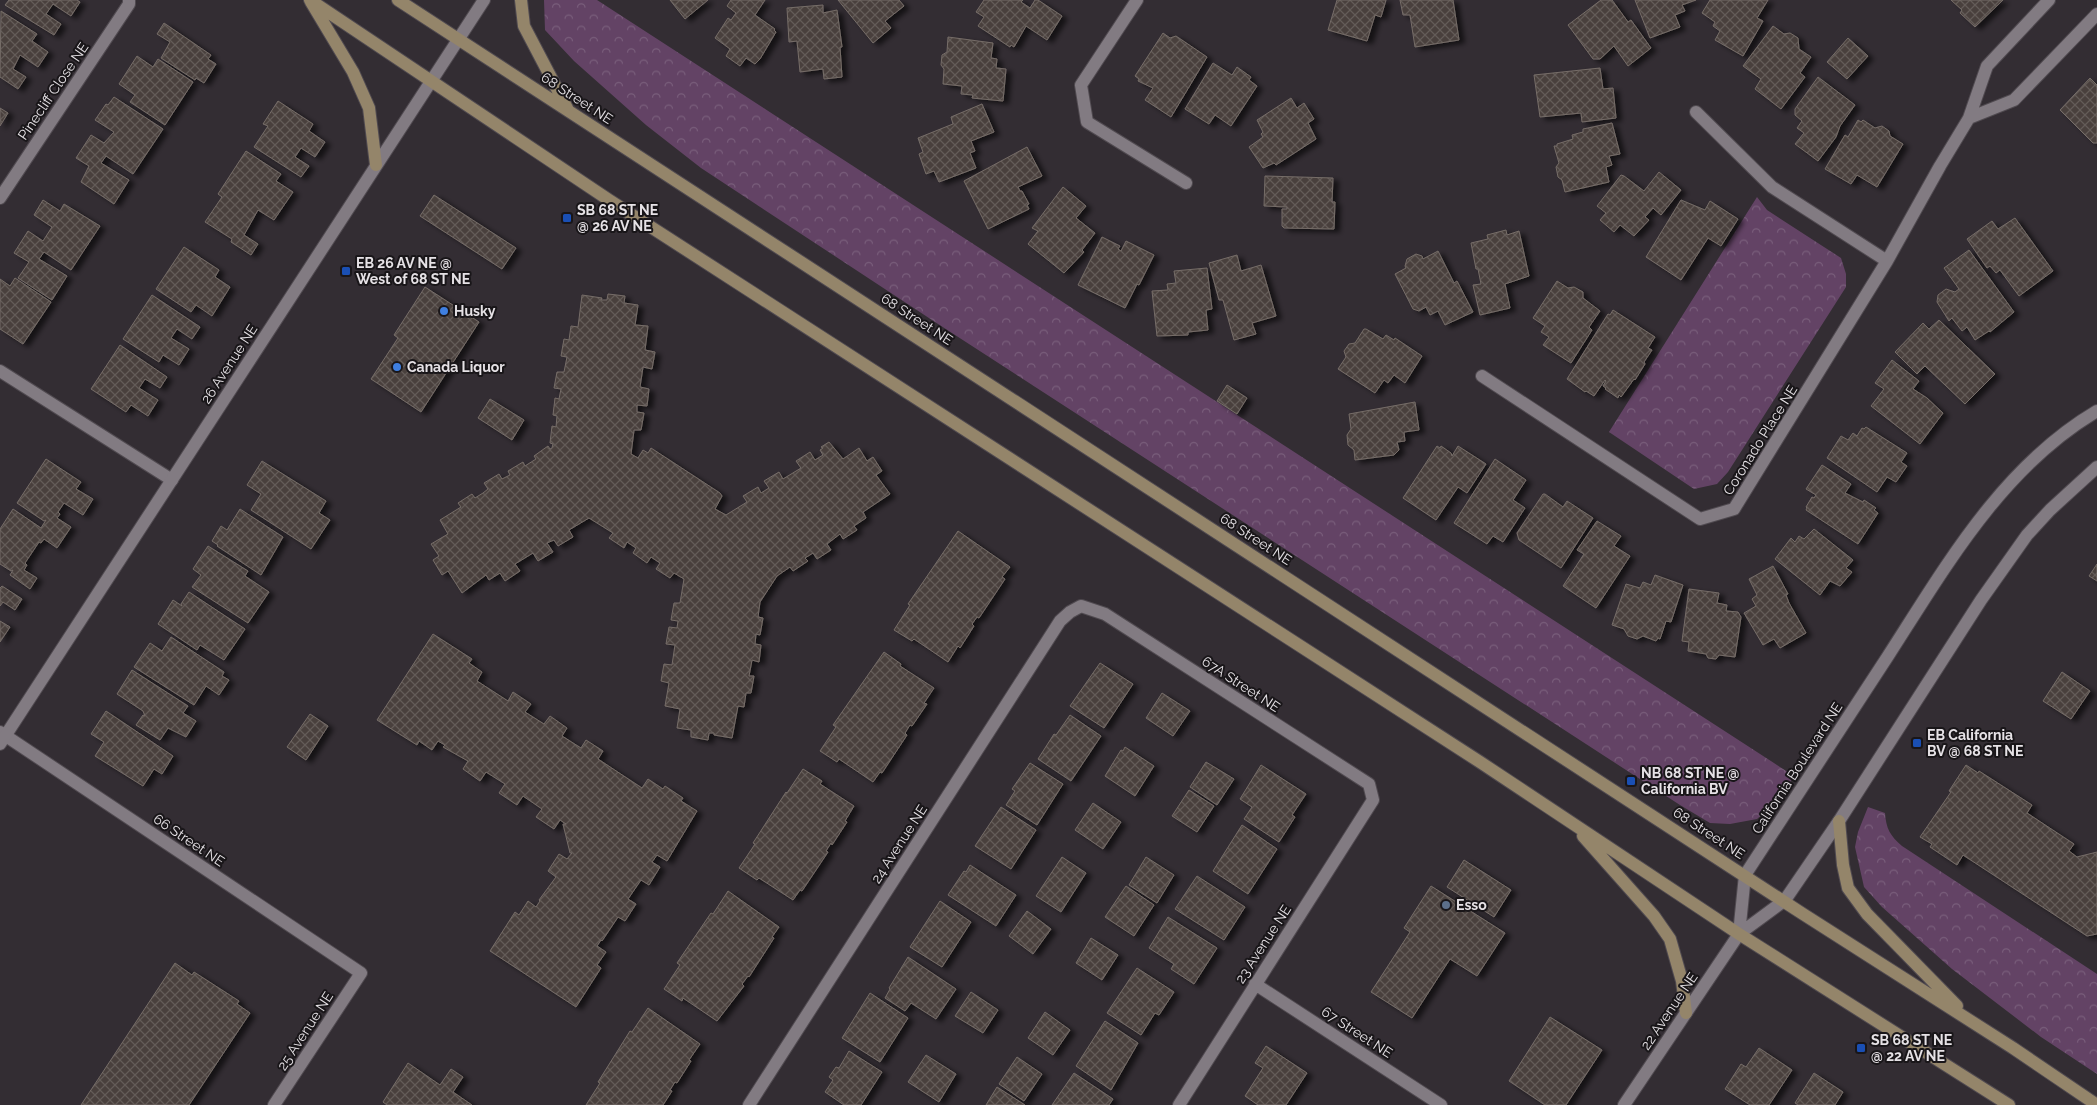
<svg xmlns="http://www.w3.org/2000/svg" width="2097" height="1105" viewBox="0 0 2097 1105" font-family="Raleway,sans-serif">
	<defs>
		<pattern id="park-crowns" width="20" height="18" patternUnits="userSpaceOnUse" patternTransform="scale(1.25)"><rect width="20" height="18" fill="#634365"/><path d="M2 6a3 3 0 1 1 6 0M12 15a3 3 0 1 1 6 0" fill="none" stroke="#795e7b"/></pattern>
		<pattern id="building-cross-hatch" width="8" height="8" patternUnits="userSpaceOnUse" patternTransform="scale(1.25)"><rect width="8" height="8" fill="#49403c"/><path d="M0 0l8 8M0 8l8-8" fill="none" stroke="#635b58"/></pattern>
		<filter id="shadow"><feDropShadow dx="5.5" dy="3" stdDeviation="2.5" flood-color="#0009"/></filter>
	</defs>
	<rect width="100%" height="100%" fill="#332d33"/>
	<path fill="url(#park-crowns)" d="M544,0h53l1197,776 -17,25 -20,18 -27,5 -20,-1 -30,-18 -745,-483 -234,-154 -55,-43 -72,-64 -29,-31z
		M1757,197l10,13 74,48 5,16v13l-118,185 -11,12 -23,5 -85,-57z
		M1868,807l17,6c1,15 5,23 17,33l195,128v100l-56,-37 -89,-68 -70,-62 -18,-20 -9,-40 3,-15z"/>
	<path fill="url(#building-cross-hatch)" stroke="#766d68" filter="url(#shadow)" d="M9,0h68l3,2 -9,14 -18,-12 -7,10 15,10 -7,11 -49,-30z
		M670,0h38l-23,19z
		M731,0h34l-10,15 20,14 -1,1 2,2 -16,27 -5,5 -9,-6 -6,8 -14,-10 4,-7 -15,-11 13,-20 3,2 5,-7 -9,-7z
		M838,0h61l5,6 -19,15 6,7 -18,15z
		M984,0h39l-2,2 9,6 5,-8h3l24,16 -15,24 -21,-14 -12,21 -3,-2 -1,2 -32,-21 6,-9 -8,-5z
		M1337,0h49l-5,17 -6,-2 -8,26 -39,-11z
		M1400,0h53l6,40 -44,7 -5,-32h-7z
		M1601,0h11l16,22 3,-2 20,28 -23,18 -14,-20 -14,13h-7l-25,-34z
		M1635,0h61l-14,5 3,6 -10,4 5,12 -30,11z
		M1710,0h58l-11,18 6,3 -20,35 -28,-16 5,-9 -7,-5 2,-4 -13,-9z
		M1951,0h52l-28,27 -15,-14 2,-3z
		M823,5v8l14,-3 5,37h-2l2,30 -18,2 -1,-10 -23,3 -3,-31 -8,1 -2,-34z
		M1,11l36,23 -5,7 16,11 -10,15 -18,-12 -7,14 13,8 -8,12 -18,-12z
		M164,23l47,32 -3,4 8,5 -12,19 -8,-5 -1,2 -34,-22 9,-16 -13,-8z
		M1773,26l11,8 6,-1 8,5 1,11 12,8 -11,16 5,4 -24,32 -26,-20 6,-10 -18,-13z
		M1163,33l7,5 6,-2 31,21 -36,60 -26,-17 8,-12 -15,-7 1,-2 -4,-3z
		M948,37l45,6 -2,15 6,1 -1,9 10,1 -3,32 -31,-3 1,-3 -12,-1 1,-8 -19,-2 1,-15 -3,-4 1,-10 5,-3z
		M1848,38l20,18 -21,23 -20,-17z
		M137,56l16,11 5,-8 35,23 -28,43 -35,-23 5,-7 -16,-11z
		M1213,63l19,12 5,-8 14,10 -2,3 8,6 -26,40 -16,-11 -6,9 -24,-15z
		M1600,68l3,21 10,-1 3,30 -34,4 -1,-9 -41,4 -6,-42z
		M1818,77l37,28 -15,21 -4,11 -18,24 -23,-17 9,-11 -7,-5 5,-7 -7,-6v-6z
		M2090,78l7,7v58h-4l-33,-33z
		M114,97l49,32 -30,45 -27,-18 -5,7 28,17 -15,24 -33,-22 8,-16 -13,-8 15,-23 13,8 10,-11 -19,-12 11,-16 2,1z
		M1291,98l6,10 7,-5 10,16 -6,4 8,16 -40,26 -2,-2 -11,5 -14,-21 14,-10 -2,-3 2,-2 -6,-12z
		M278,101l35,23 -4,7 16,11 -10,15 -14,-9 -6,9 14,9 -8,11 -47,-30 14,-21 -5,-2z
		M982,104l12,28 -23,9 4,10 -5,2 6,15 -37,14 -5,-11 -8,3 -7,-20 4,-2 -5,-14 35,-14 -2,-7z
		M0,108l8,5 -8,13z
		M1858,120l3,2 2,-2 12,8 7,-2 7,5 1,5 13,8 -26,43 -20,-12 -6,9 -26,-15 20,-34 3,2z
		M1612,123l8,31 -11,2 3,9 -6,2 3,15 -44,10 -3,-12 -4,-3 -2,-10 3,-4 -5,-17h3v-2l16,-5 -1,-4 11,-3v-3z
		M1027,147l15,29 -24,11 2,4h2l7,13 -2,1 2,4 -41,20 -24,-48z
		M246,151l35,23 -5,7 17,11 -19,28 -16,-10 -14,25 14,9 -7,11 -20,-13 1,-3 -27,-17 17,-25 -4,-3z
		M1659,172l22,18 -20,25 -8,-7 -8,9 4,3 -15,16 -14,-11 -6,7 -14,-12 6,-7 -9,-7 24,-31 3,1 20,15z
		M1265,176l68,2 -1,24h3l-1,27 -50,-1 -2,-2v-17h5v-2l-23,-1z
		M1063,187l23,19 -10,12 19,15 -13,17 2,2 -20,21 -36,-29 10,-13 -6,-3z
		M434,195l82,53 -14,21 -82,-53z
		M43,200l17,11 4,-7 36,22 -29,44 -27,-18 -5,7 28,17 -15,24 -34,-22 11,-16 -15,-9 14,-22 15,10 9,-14 -18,-12z
		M1681,200l24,10 5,-9 28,18 -17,27 -13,-8 -27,42 -35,-23z
		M2015,218l38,53 -34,25 -19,-26 -4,3 -6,-7 -3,2 -20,-29 25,-18 6,8z
		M1506,230l1,5 12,-4 10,45 -24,8 5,24 -30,7 -7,-30 8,-1 -3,-15h-2l-5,-26 17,-4 -1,-4z
		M1102,237l18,9 -2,3 3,2 5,-10 28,14 -15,30 -2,-1 -12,24 -47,-23z
		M184,247l35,23 -4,7 15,10 -18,29 -16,-11 -5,7 -35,-23z
		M1969,250l45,62 -24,20 -1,-1 -14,9 -8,-13 -5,4 -10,-13 -3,3 -12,-19 1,-7 8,-6 9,3 4,-3 -15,-21z
		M1438,251l16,32 3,-2 16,31 -28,13 -7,-14 -8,4 -4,-8 -7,4 -6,-2 -18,-35 11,-6 -1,-2 2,-7 9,-5 6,2 1,3z
		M1237,255l4,16 20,-6 15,51 -24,7 4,11 -22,6 -11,-40h-4l-10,-37z
		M1207,268l5,41 -6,1 2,20 -20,2v3l-31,1 -5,-45 16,-1 -1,-6 9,-1 -2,-12z
		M15,278l36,24 -28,42 -23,-15v-50l10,7z
		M1557,281l11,7 6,-1 9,5v6l17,13 -11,16 3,3 -21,33 -28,-18 6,-8 -8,-5 4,-6 -12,-8z
		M425,287l54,35 -58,90 -50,-33 27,-41 -4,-3z
		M608,294l17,2 -1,7 14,2 -3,20 13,1 -3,24 10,2 -3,17 -9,-2 -3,20 9,2 -2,17 -10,-1v7l7,1 -3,17h-7l-3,24 7,4 5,-8 5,3 3,-5 69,45 2,3 -7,13 11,6 21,-13 -4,-6 15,-9 3,6 8,-5 -5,-7 15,-9 4,7 18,-11 -5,-7 14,-9 5,8 8,-5 -3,-5 3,-2 -2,-1 8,-5 14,17 16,-11 8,13 6,-4 9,14 -6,4 14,19 -27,18 3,6 -12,8 3,4 -14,9 -3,-5 -13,10 4,6 -14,9 -4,-6 -8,5 3,3 -15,10 -3,-4 -13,9 -17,26 -2,15 5,1 -3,17 -4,-1 -1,10 6,1 -2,17 -7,-2 -3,16h5l-3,17h-5l-2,14 -6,-1 -6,32 -18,-3v-2h-5l-1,7 -17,-3v-7l-14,-2 3,-19 -15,-3 4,-23 -8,-2 3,-17 8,1 3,-20 -9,-1 3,-17 8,1 1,-7 -7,-1 3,-17h6l4,-24 -10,-6 -4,5 -14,-9 4,-6 -9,-6 -4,6 -14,-10 3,-5 -9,-6 -3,6 -15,-10 4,-5 -24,-15 -20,12 4,7 -15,9 -4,-6 -7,3 6,9 -15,9 -5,-8 -18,11 5,7 -15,10 -5,-8 -11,7 -3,-5 -24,18 -14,-22 -6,4 -9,-15 6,-4 -8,-12 17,-10 -8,-14 21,-13 -3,-4 14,-9 3,4 8,-5 5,-4 -4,-6 15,-9 3,5 8,-4 -2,-4 15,-9 2,4 11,-7 -2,-3 14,-10 2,3 2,-1 1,-4 -3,-1 2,-17 4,1 1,-11 -4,-1 2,-17 4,1 2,-10 -7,-1 3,-16h7l3,-15 -6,-1 3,-17 5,1 2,-14 7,1 4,-32 20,3 -1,2h6z
		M152,295l48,32 -8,12 -15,-10 -6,9 18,11 -10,16 -16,-10 -4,7 -36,-23z
		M1613,310l42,27 -7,11 4,2 -8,12 1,2 -10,16 -1,-1 -13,18 -2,-2 -1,3 -13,-9 1,-1 -3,-2 3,-5 -1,-1 -11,16 -8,-5 -1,1 -18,-13 41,-65 2,1z
		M1939,320l56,54 -30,30 -40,-38 -8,8 -22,-22 28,-29 6,6z
		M1364,329h2l17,10 3,-4 8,5 1,-2 27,18 -17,27 -11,-8 -6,8 -4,-3 -9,13 -37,-24 8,-12 -2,-6 5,-7 6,-1z
		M120,345l47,32 -7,11 -15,-9 -6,9 19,12 -10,16 -17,-11 -5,7 -35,-23z
		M1892,360l27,21 -6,8 14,9 16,15 -23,31 -49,-38 13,-17 -9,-6z
		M1227,385l20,13 -10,16 -20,-13z
		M490,399l34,21 -12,20 -34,-22z
		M1415,402l4,28 -15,2 1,9 -8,1 2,8 -5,5 -39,5 -1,-10 -6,-5 -1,-10 4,-6 -2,-15z
		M1866,427l41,26 -6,9 6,4 -11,16 -9,-5 -10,15 -50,-34 14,-22 7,4 5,-7 4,3 5,-8 2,1z
		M1437,446l3,2 1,-2 10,7 1,3 6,-10 28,18 -19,29 -9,-6 -22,33 -33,-22z
		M46,459l35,23 -5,7 17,10 -10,16 -19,-12 -6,9 2,2 -3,4 14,9 -14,21 -13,-9 -3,4 -2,-1 -14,21 2,2 -3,5 13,8 -7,11 -20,-14 3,-5 -2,1 -11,-7v-35l13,-20 28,19 5,-8 -2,1 -27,-18z
		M1495,459l31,21 -13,20 12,8 -22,34 -10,-6 -6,8 -33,-21z
		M262,461l64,40 -7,12 11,7 -19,29 -60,-39 10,-16 -14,-9z
		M1822,465l29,19 -6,9 18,9 1,-2 12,8 -2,2 4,3 -20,31 -52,-34 1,-2 -1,-1 6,-10 2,1 2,-3 -10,-6z
		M1543,494h2l18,13 4,-6 26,17 -32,50 -42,-28 -2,-7z
		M240,509l43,28 -22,38 -44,-29 1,-1 -6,-4 9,-15 6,4z
		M1597,521l24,15 -7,10 16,10 -34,52 -33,-22 21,-32 -7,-4z
		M1814,529l39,31 -7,8 6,4 -12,14 -10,-5 -10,14 -45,-36 16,-21 4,4 4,-6 5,3z
		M958,531l52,36 -8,10 3,2 -26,39 -2,-1 -5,7 2,2 -14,22 -2,-2 -10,16 -34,-23 -2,2 -18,-11 16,-25 -2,-1z
		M208,546l40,25 -3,5 24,16 -21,31 -56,-36 9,-12 -8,-6z
		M2097,564v17l-8,-5z
		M1773,566l15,28 -2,1 3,8 17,30 -26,15 -6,-9 -11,6 -19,-32 12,-7 -4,-7 5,-4 -8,-16z
		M1655,575l28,10 -12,37 -5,-1 -6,18 -2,-1 -2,3 -13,-5 -6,3 -9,-3 -4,-7 -12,-4 14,-41 14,4 3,-6 8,3z
		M2,586l20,13 -7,11 -12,-8 -3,4v-18z
		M1689,589l30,4 -2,10 10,2 -1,6 12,1 3,5 -6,40 -16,-2 -3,4 -8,-1 -2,-4 -18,-3 1,-9 -7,-1z
		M189,592l56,37 -21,31 -24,-15 -3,5 -39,-26 15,-24 9,6 -1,-2z
		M0,621l10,6 -10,15z
		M433,634l39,25 -3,4 13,9 -5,9 31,20 5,-9 18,12 -6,8 19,12 6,-8 17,12 -5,8 19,12 5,-8 17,11 -5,8 44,29 6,-9 15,10 2,-3 18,12 -2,3 16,10 -30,50 -10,-6 -5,7 8,5 -11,18 -8,-5 -13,19 8,5 -11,17 -7,-4 -16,24 -1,-1 -4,6 9,6 -9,13 4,3 -25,39 -86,-56 25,-39 4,3 9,-14 8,6 4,-6 -1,-1 17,-23 -8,-6 11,-17 8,5 5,-6h-2l-7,-29h3l-6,-4 -6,9 -18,-12 6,-8 -19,-13 -6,9 -18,-12 6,-9 -19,-12 -6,9 -17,-12 5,-8 -25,-14 2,-2 -7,-4 -6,9 -13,-9 -2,4 -40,-25z
		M171,637l53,35 -2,4 7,4 -10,15 -13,-9 -12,19 -60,-38 16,-24 12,8z
		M884,652l17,12 -1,2 34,22 -10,15 3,1 -15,22 -2,-1 -5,8 2,2 -25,38 -2,-1 -7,10 -34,-23 -2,3 -17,-11 16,-24 -3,-2z
		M1100,663l33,21 -29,44 -34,-22z
		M132,670l56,36 -5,7 13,8 -10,16 -18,-9 -8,12 -24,-15 7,-10 2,1 -2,-5 -26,-17z
		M2062,672l28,19 -19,28 -28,-18z
		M1162,693l28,18 -17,25 -27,-18z
		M106,711l67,45 -11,18 -8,-5 -11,17 -48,-30 9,-14 -13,-8z
		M310,714l18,12 -22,34 -19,-13z
		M1070,715l31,21 -30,45 -33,-22 16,-25 2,1z
		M1125,747l29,19 -19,30 -30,-20 16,-26 2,1z
		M1206,762l28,17 -17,26 -27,-18z
		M1030,763l33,21 -26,41 -31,-20 9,-14 -3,-2z
		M1261,765l45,29 -14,21 3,2 -16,25 -35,-23 8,-12 -12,-8z
		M1966,765l12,8 1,-2 53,34 -5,8 47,31 -5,7 8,6 20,-5v82l-10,2 -124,-81 -6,10 -27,-18 2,-3 -12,-7 31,-45 -2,-1z
		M803,769l19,12 -2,3 34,22 -9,15 2,1 -15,23 -1,-2 -5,8 2,1 -26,39 -2,-1 -7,10 -34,-22 -2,2 -18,-12 16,-24 -2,-1 33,-51 1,1z
		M1189,790l25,16 -17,26 -25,-16z
		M1093,803l28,19 -18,27 -28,-19z
		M1001,807l35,23 -25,39 -36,-23z
		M1242,825l35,24 -29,45 -35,-23z
		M1062,857l24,16 -25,39 -25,-16z
		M1146,857l28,18 -17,28 -28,-18z
		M1464,860l47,30 -17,27 -47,-30z
		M970,865l46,30 -20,31 -48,-31 16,-24 2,1z
		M1197,876l48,31 -21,33 -49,-31z
		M1126,886l28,19 -20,31 -29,-19z
		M1431,886l74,47 -28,43 -27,-17 -38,59 -41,-26 39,-60 -6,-4z
		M728,891l51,36 -7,10 2,1 -25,39 -1,-1 -6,8 2,2 -27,35 -34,-23 -1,3 -18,-12 16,-24 -3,-2 34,-50 2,1z
		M940,901l31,21 -29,45 -32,-20z
		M1027,911l24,18 -18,25 -24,-18z
		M1168,917l49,31 -23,36 -23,-15 3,-5 -25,-16z
		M1091,938l27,17 -16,25 -26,-17z
		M908,957l48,32 -20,30 -25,-16 -6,8 -20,-13 5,-9 -1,-1z
		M175,963l17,12 2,-3 45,29 -2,3 13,9 -61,92h-108z
		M1137,968l37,24 -15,23 -4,-2 -14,22 -34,-22z
		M971,992l27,18 -15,23 -28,-17z
		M870,993l38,25 -28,44 -38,-24z
		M648,1008l52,36 -11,16 2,1 -14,22 -2,-1 -5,8 2,1 -9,14h-77l14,-22 -2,-1 32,-51 2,1z
		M1045,1012l25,18 -17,25 -25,-17z
		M1550,1017l52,33 -36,55h-21l-36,-24z
		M1105,1021l33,22 -27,47 -35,-24z
		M1266,1046l41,27 -21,32h-28l-13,-9 18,-28 -8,-5z
		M1759,1048l33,22 -23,35h-19l-25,-16 16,-25 5,3z
		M849,1051l33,21 -21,33h-17l-19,-13 8,-12 -4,-3 7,-10 3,1z
		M926,1055l30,19 -17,28 -31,-20z
		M1017,1057l25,17 -18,27 -25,-17z
		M408,1063l32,22 11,-16 12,8 -10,15 19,13h-85l-4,-3z
		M1074,1073l39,26 -4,6h-57z
		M1814,1073l29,19 -8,13h-37l-3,-2z
		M997,1087l28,18h-39z"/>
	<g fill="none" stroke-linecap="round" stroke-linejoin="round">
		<g stroke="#504a50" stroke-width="14">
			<path id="minor" d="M1137,0l-56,85 6,37 99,61
				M1696,112l76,75 115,74
				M1969,118l45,-18 83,-86
				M0,198l129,-194v-4
				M0,371l172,109
				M1482,376l218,143 34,-10 153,-248 53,-95 29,-48 18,-52 62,-66
				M0,732l361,241 -87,132
				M1255,984l186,121
				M749,1105l311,-484 10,-9 11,-6 24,8 264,170 4,16 -194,305
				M1624,1105l115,-171"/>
		</g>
		<g stroke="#504a50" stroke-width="14">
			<path id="tertiary" d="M0,744l484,-744
				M1739,934l6,-59c47,-73 95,-146 143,-219 58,-90 114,-189 209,-245
				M1739,934l46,-34 54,-79 142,-221 46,-65 23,-25 47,-43"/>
		</g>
		<g stroke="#504a50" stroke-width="14">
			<path id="secondary" d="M310,0l299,200 871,562 259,172 270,171
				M398,0l1405,914 210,134 84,57
				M521,0l3,26 44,84
				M311,2l42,70 16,36 7,57
				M1839,821l4,44 5,23 19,26 90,92
				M1583,836l71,80 16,23 12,42 4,32"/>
		</g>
		<use href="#minor" stroke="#827b82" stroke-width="12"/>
		<use href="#tertiary" stroke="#827b82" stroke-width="12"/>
		<use href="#secondary" stroke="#94856a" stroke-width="12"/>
	</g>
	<g fill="#1a4fb4" stroke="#191619" stroke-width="2">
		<rect x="562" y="213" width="10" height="10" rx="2.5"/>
		<rect x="341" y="266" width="10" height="10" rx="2.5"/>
		<rect x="1912" y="738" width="10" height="10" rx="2.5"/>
		<rect x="1626" y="776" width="10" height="10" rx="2.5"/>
		<rect x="1856" y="1043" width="10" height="10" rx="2.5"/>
	</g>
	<g fill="#3f7fe0" stroke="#191619" stroke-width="2">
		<circle cx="444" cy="311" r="5"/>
		<circle cx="397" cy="367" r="5"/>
	</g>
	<circle fill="#5c6f8a" stroke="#191619" stroke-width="2" cx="1446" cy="905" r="5"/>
	<g text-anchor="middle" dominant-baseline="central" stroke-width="4" stroke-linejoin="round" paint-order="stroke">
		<g font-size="14" fill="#e6e2e6" stroke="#191619">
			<text transform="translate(53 91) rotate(-56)">Pinecliff Close NE</text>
			<text transform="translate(577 98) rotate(33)">68 Street NE</text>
			<text transform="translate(917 319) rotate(33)">68 Street NE</text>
			<text transform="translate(229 364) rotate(-57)">26 Avenue NE</text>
			<text transform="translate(1760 440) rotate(-58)">Coronado Place NE</text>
			<text transform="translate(1256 539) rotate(33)">68 Street NE</text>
			<text transform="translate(1241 684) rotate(33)">67A Street NE</text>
			<text transform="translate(1797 768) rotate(-57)">California Boulevard NE</text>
			<text transform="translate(1709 833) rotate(33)">68 Street NE</text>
			<text transform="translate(189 840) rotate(34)">66 Street NE</text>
			<text transform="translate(899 844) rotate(-57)">24 Avenue NE</text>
			<text transform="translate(1263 944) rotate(-57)">23 Avenue NE</text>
			<text transform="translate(1669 1011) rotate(-56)">22 Avenue NE</text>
			<text transform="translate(305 1031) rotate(-57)">25 Avenue NE</text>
			<text transform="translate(1357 1032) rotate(33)">67 Street NE</text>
		</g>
		<g font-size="14" font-weight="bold" fill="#e6e2e6" stroke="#191619" text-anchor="start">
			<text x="577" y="210">SB 68 ST NE<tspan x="577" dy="16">@ 26 AV NE</tspan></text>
			<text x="356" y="263">EB 26 AV NE @<tspan x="356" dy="16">West of 68 ST NE</tspan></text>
			<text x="454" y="311">Husky</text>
			<text x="407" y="367">Canada Liquor</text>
			<text x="1927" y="735">EB California<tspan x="1927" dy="16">BV @ 68 ST NE</tspan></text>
			<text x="1641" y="773">NB 68 ST NE @<tspan x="1641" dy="16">California BV</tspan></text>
			<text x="1456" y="905">Esso</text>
			<text x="1871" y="1040">SB 68 ST NE<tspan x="1871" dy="16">@ 22 AV NE</tspan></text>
		</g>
	</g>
</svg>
